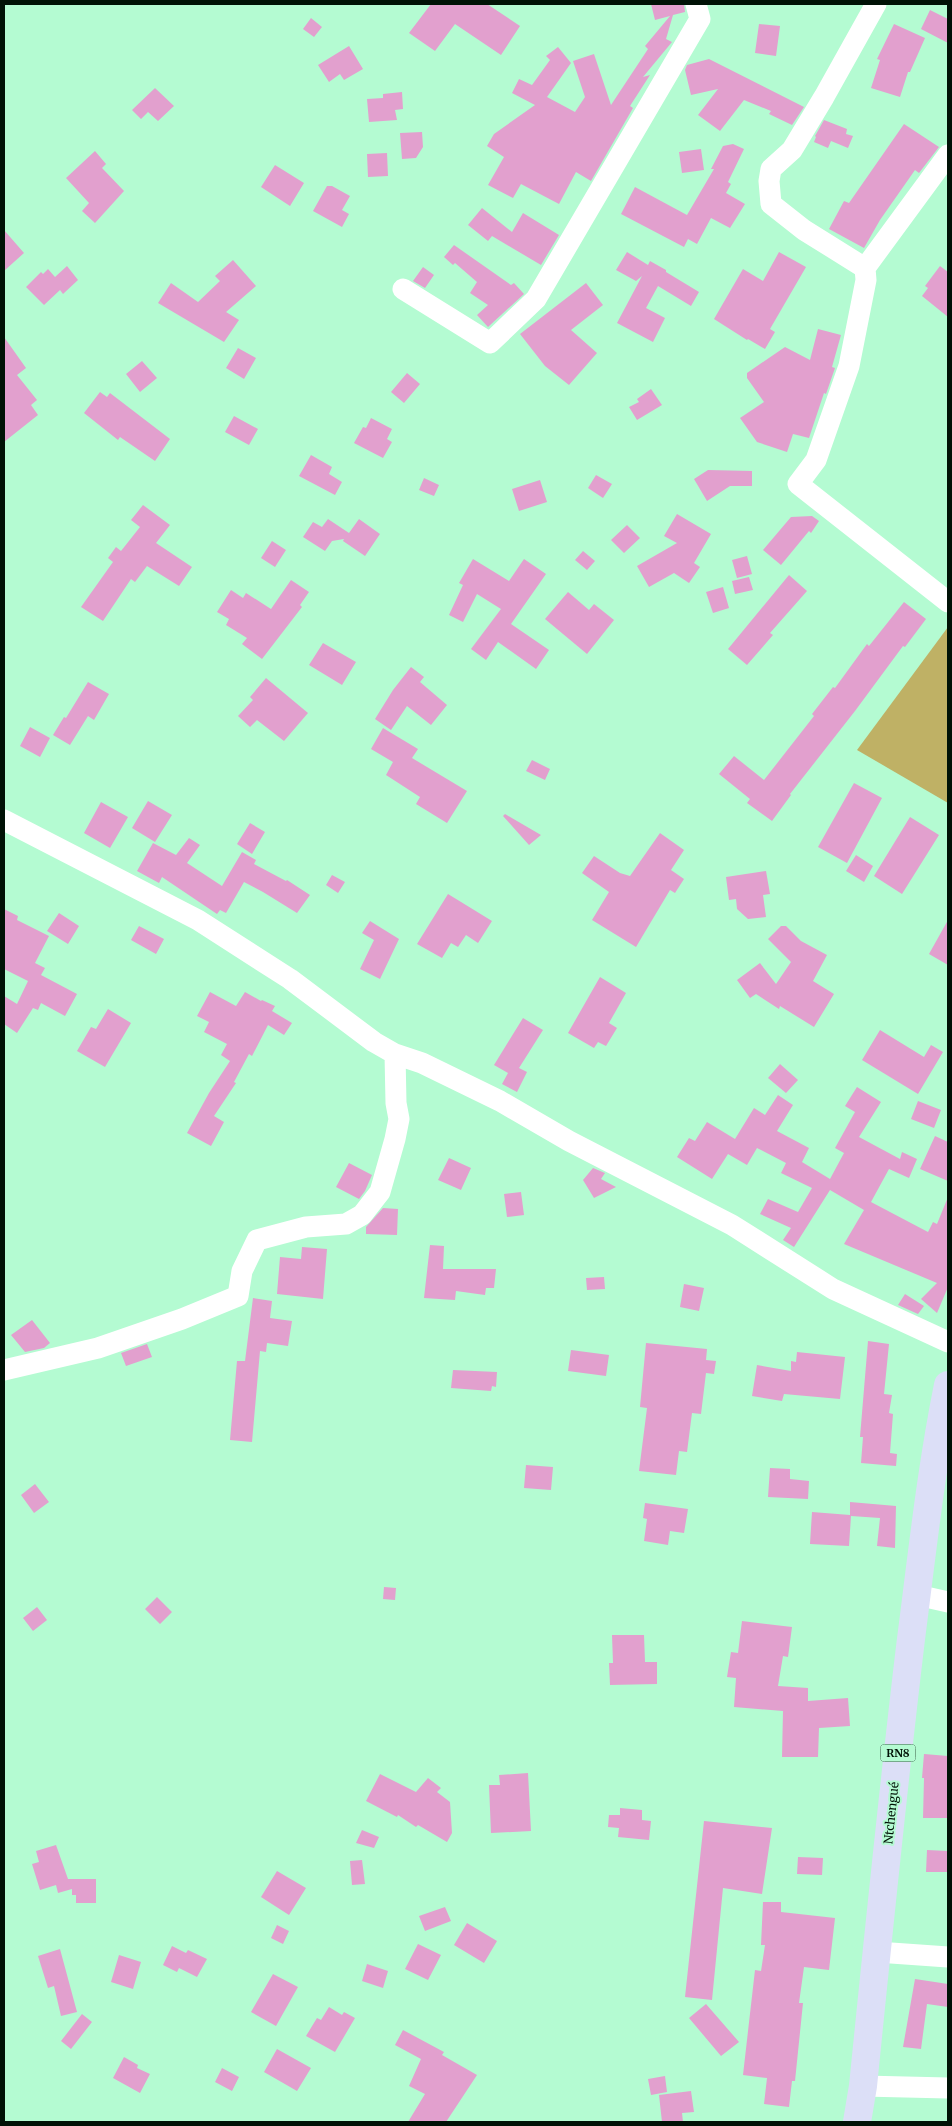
<svg xmlns="http://www.w3.org/2000/svg" width="952" height="2126" viewBox="0 0 952 2126" font-family="Merriweather,serif">
	<rect width="100%" height="100%" fill="#b4fbd2"/>
	<path fill="#bfb165" d="M948,627v176l-91,-53z"/>
	<path fill="#e2a0ce" d="M431,4h56l33,22 -19,29 -46,-31 -20,27 -26,-18z
		M651,4h33l1,8 -12,3 -7,24 6,3 -29,35 7,-2 -20,31 3,2 -42,73 -15,-9 -17,32 -38,-20 -8,14 -25,-13 16,-28 -17,-11 7,-12 41,-29 -23,-12 7,-14 13,6 18,-25 -4,-4 12,-9 13,16 -24,34 28,15 10,-15 -12,-36 21,-7 17,51 37,-56 -3,-3 25,-30 -15,4z
		M930,10l18,9v24l-27,-14z
		M311,18l11,9 -8,10 -11,-8z
		M759,24l21,2 -4,30 -21,-3z
		M894,24l31,14 -15,34h-2l-8,25 -29,-9 9,-28 -3,-1z
		M349,46l14,23 -19,11 -4,-6 -11,8 -11,-17z
		M709,59l95,48 -12,18 -23,-11 2,-3 -27,-11 -24,31 -22,-16 20,-26 -27,6 -6,-25 2,-5z
		M155,88l19,18 -16,15 -10,-9 -7,7 -9,-9z
		M402,92l1,17 -8,1 2,10 -28,2 -2,-23 16,-1v-4z
		M824,120l23,9 -1,5 7,2 -5,12 -17,-7 -3,7 -14,-6 2,-5 -1,-1z
		M904,124l35,23 -20,26 -4,-3 -35,50 -16,28 -35,-19 15,-28 5,2z
		M422,132l1,15 -7,11 -14,1 -2,-26z
		M733,144l11,5 -16,33 3,2 -5,9 19,11 -15,24 -19,-10 -14,26 -9,-5 -4,8 -63,-33 14,-27 52,28 27,-46h-3l12,-23z
		M701,149l3,21 -22,3 -3,-21z
		M95,151l11,13 -4,4 22,23 -29,32 -13,-12 7,-8 -23,-25z
		M387,153l1,23 -20,1 -1,-23z
		M275,165l29,18 -14,23 -29,-19z
		M327,186h5l18,10 -8,14 7,4 -7,13 -29,-16z
		M482,208l30,24 11,-19 36,22 -18,30 -49,-29 -4,5 -20,-16z
		M4,230l20,23 -20,18z
		M454,245l57,40 3,-2 10,11 -36,33 -11,-12 11,-10 -18,-12 7,-11 -22,-19 -2,2 -9,-8z
		M627,252l21,13 2,-4 16,9v2l33,20 -8,14 -33,-20 -12,22 19,10 -12,24 -36,-19 25,-47 -6,5 -20,-11z
		M779,252l27,15 -36,62 5,3 -10,17 -17,-10 -1,1 -33,-21 29,-50 20,12z
		M233,260l23,26 -30,26 13,8 -15,22 -66,-39 13,-20 27,19 22,-21 -5,-5z
		M67,266l11,14 -15,14 -3,-4 -16,15 -18,-18 15,-15 2,2 5,-5 7,8z
		M940,266l8,6v45l-26,-21 6,-8 -3,-2z
		M423,267l11,8 -9,13 -12,-7z
		M586,283l17,22 -32,25 26,23 -28,32 -24,-19 -25,-32z
		M818,329l23,6 -9,32 3,1 -9,26 -2,-1 -15,45 -16,-4 -6,18 -30,-10 -17,-24 24,-16 -17,-24v-5l38,-26 25,13z
		M4,337l22,31 -9,7 20,25 -6,5 7,10 -34,27z
		M238,348l18,10 -12,21 -18,-11z
		M142,361l15,17 -17,14 -14,-18z
		M407,373l13,11 -16,19 -13,-11z
		M651,389l11,16 -25,15 -8,-13 10,-5 -2,-3z
		M100,392l7,5 3,-4 60,46 -15,22 -35,-24 -2,3 -34,-27z
		M234,416l24,13 -9,16 -24,-13z
		M371,418l21,11 -5,10 5,3 -9,16 -29,-15 9,-16 3,1z
		M311,455l21,12 -3,7 13,8 -7,13 -36,-19z
		M708,470l44,1v15h-22l-23,15 -13,-22z
		M596,475l16,9 -9,14 -15,-10z
		M424,478l15,7 -5,11 -15,-6z
		M540,480l7,22 -28,9 -7,-22z
		M143,505l27,20 -14,18 36,24 -13,19 -32,-20 -12,16 -4,-3 -28,42 -22,-14 32,-45 -5,-4 8,-11 5,4 19,-24 -9,-7z
		M677,514l34,20 -17,29 6,4 -11,16 -15,-10 -25,14 -12,-21 40,-23 -13,-7z
		M812,516l7,5 -8,12 -2,-2 -28,34 -18,-15 28,-33z
		M328,519l21,14 10,-14 21,15 -15,22 -22,-15 1,-2 -12,2 -7,10 -22,-14 10,-15 9,5z
		M627,525l13,13 -16,15 -13,-13z
		M272,541l14,9 -11,17 -14,-9z
		M583,551l12,10 -8,9 -12,-10z
		M747,556l5,18 -15,4 -5,-18z
		M473,559l36,22 15,-22 22,15 -35,50 38,26 -13,19 -38,-27 -12,18 -15,-11 30,-40 -24,-15 -14,28 -14,-7 14,-30 -4,-2z
		M789,575l18,16 -37,42 3,2 -26,30 -19,-16z
		M749,577l4,13 -18,4 -3,-13z
		M291,580l18,12 -9,13 2,2 -40,52 -20,-15 5,-6 -21,-13 3,-6 -12,-7 14,-22 12,8 3,-5 25,16z
		M723,587l6,21 -16,5 -7,-21z
		M568,592l21,18 5,-6 20,16 -27,34 -42,-35z
		M904,602l22,17 -21,28 -2,-1 -48,65 -65,83 1,1 -19,26 -25,-18 3,-4 -31,-25 15,-18 30,24 50,-64 -2,-2 21,-27 2,1 32,-44 2,2z
		M323,643l33,19 -14,23 -33,-20z
		M411,667l13,10 -4,5 27,23 -16,20 -24,-19 -16,24 -16,-11 18,-29z
		M266,678l42,35 -24,28 -27,-21 -7,7 -12,-11 15,-16 -3,-3z
		M88,682l21,12 -15,26 -6,-4 -18,29 -17,-10 11,-18 2,1z
		M30,727l20,11 -10,19 -20,-11z
		M383,728l35,21 -6,9 55,33 -20,32 -31,-19 4,-7 -34,-22 7,-13 -22,-13z
		M532,760l18,9 -5,11 -19,-9z
		M854,783l28,15 -35,65 -29,-16z
		M148,801l24,14 -17,27 -23,-14z
		M101,802l27,15 -18,31 -26,-15z
		M505,814l36,21 -12,10 -26,-29z
		M910,817l29,18 -37,59 -28,-18z
		M250,823l15,9 -13,22 -15,-10z
		M660,833l24,17 -13,20 13,9 -9,14 -5,-3 -34,57 -44,-27 17,-28 -27,-19 12,-17 26,17 10,3z
		M189,838l11,7 -13,18 35,23 20,-34 14,8 -2,4 32,17 1,-1 23,15 -13,18 -34,-21 -19,-10 -18,31 -6,-3 -3,4 -55,-37 -3,6 -22,-12 16,-28 23,12z
		M856,855l17,11 -9,16 -18,-11z
		M766,871l4,23 -7,1 3,22 -18,2 -11,-10 -1,-10 -7,1 -3,-23z
		M332,875l13,7 -7,11 -12,-8z
		M448,894l44,27 -14,22 -12,-8 -8,12 -7,-4 -9,15 -25,-14z
		M4,909l14,7 -1,4 32,16 -14,27 10,5 -4,7 36,19 -12,22 -24,-13 -3,7 -5,-2 -16,25 -13,-9v-28l13,8 11,-23 -24,-12z
		M59,913l20,13 -11,18 -21,-13z
		M948,920v45l-19,-11z
		M370,921l29,18 -19,40 -20,-10 14,-29 -12,-7z
		M139,926l25,13 -8,15 -25,-14z
		M781,926h5l15,15 26,14 -14,26 21,13 -20,33 -34,-21 -1,3 -23,-15 -6,4 -13,-18 23,-17 16,21 15,-22 -23,-23z
		M600,977l26,16 -17,30 8,5 -11,18 -8,-4 -4,6 -26,-15z
		M210,992l26,14 9,-14 16,9 1,-1 13,6 -3,5 20,12 -8,12 -16,-10 -16,31 -3,-2 -15,28 2,1 -22,33 10,6 -13,24 -24,-13 22,-40 21,-32 -9,-6 6,-11 -23,-12 5,-10 -12,-6z
		M108,1009l23,14 -26,44 -28,-16 14,-24 5,2z
		M523,1018l20,12 -24,38 8,4 -10,20 -15,-8 6,-11 -14,-8z
		M880,1030l44,27 7,-12 12,7 -25,42 -56,-34z
		M780,1064l18,16 -12,13 -18,-15z
		M857,1087l24,15 -22,35 41,22 2,-7 15,7 -8,19 -20,-9 -18,33 57,30 5,-10 4,2 11,-27v90l-11,26 -16,-14 16,-16 -93,-39 20,-34 -34,-20 -36,57 -11,-7 8,-12 -31,-14 8,-15 30,13 14,-24 -31,-15 5,-10 -29,-15 -10,17 -19,-11 -16,25 -35,-22 12,-19 6,3 12,-19 28,17 19,-31 11,7 13,-20 15,10 -16,26 32,17 -7,14 28,17 14,-26 -9,-5 20,-36 -10,-6z
		M918,1101l23,9 -7,18 -23,-9z
		M935,1136l13,6v39l-28,-12z
		M449,1158l22,10 -10,22 -23,-10z
		M349,1163l23,12 -7,16 -6,8 -23,-12z
		M593,1168l12,5 -4,6 15,8 -22,11 -11,-18z
		M521,1192l3,23 -17,2 -3,-23z
		M383,1208l15,1 -1,26 -31,-1v-7z
		M430,1245l14,1 -1,23h53l-2,19h-8l-1,7 -29,-4 -1,9 -31,-2z
		M302,1247l25,2 -4,50 -46,-5 3,-37 21,2z
		M604,1277l1,12 -18,1 -1,-12z
		M684,1284l20,4 -5,23 -19,-4z
		M905,1294l19,12 -6,8 -20,-9z
		M253,1298l19,3 -2,17 22,3 -4,25 -21,-3 -1,9 -6,-1 -8,91 -22,-2 7,-79h8z
		M32,1320l18,23 -6,5 -19,4 -14,-17z
		M868,1341l21,3 -5,50 8,1 -3,18 4,1 -3,39 7,1 -1,12 -35,-3 2,-26h-3z
		M646,1343l61,6 -1,11 10,1 -2,13 -8,-1 -5,41 -9,-1 -5,39 -8,-1 -3,24 -37,-4 8,-63 -7,-1z
		M147,1344l5,13 -26,9 -5,-13z
		M571,1350l38,5 -3,21 -38,-5z
		M797,1352l48,5 -5,42 -56,-5 -2,7 -30,-5 5,-31 34,6v-10l5,1z
		M453,1370l44,2 -1,15 -4,-1 -1,5 -40,-3z
		M526,1465l27,2 -2,23 -27,-2z
		M770,1468l20,1v10l19,2 -1,18 -40,-2z
		M35,1484l14,18 -15,11 -13,-18z
		M850,1502l46,4 -1,42 -18,-2 3,-28 -29,-2 -2,30 -39,-2 2,-32 38,3z
		M645,1503l43,6 -4,24 -14,-2 -2,14 -24,-4 3,-22 -4,-1z
		M384,1587l12,1 -1,12 -12,-1z
		M157,1597l15,15 -12,12 -15,-15z
		M37,1607l10,13 -14,11 -10,-13z
		M742,1621l50,6 -4,30 -5,-1 -5,30 30,2v13l40,-3 2,28 -31,2 -1,29h-36l1,-46 -49,-4 2,-29 -9,-1 4,-25 7,1z
		M612,1635h32l1,27h12v22l-47,1 -1,-22h4z
		M924,1754l24,2v62h-25l1,-40h-2z
		M528,1773l3,58 -40,2 -2,-48h11l-1,-10z
		M380,1774l36,18 12,-14 13,10 -4,4 13,10 2,31 -5,9 -29,-17 -2,2 -18,-12 -1,2 -31,-16z
		M620,1808l22,2v10l9,1 -2,19 -31,-3 1,-9 -11,-1 1,-12h11z
		M704,1821l68,7 -10,66 -39,-6 -11,112 -27,-3z
		M362,1830l17,7 -5,11 -18,-5z
		M56,1845l12,34h28v24h-20v-8h-4v-6l-14,4 -2,-8 -16,5 -8,-26 7,-2 -3,-11z
		M927,1850l21,1v21h-22z
		M798,1857l25,1 -1,17 -25,-1z
		M362,1860l3,24 -13,1 -2,-24z
		M277,1871l29,17 -17,27 -28,-18z
		M763,1902h18v10l54,6 -6,52 -25,-3 -5,36h4l-8,78h-3l-3,26 -25,-3 3,-26 -24,-3 12,-105 6,1 4,-26h-4z
		M445,1907l6,14 -26,10 -6,-15z
		M467,1923l30,18 -13,22 -30,-18z
		M277,1925l12,6 -6,13 -12,-6z
		M418,1944l23,11 -13,25 -23,-11z
		M172,1946l14,7 2,-3 19,9 -10,18 -18,-9 -2,4 -14,-7z
		M60,1949l17,63 -16,4 -7,-30 -6,2 -10,-32z
		M119,1955l22,7 -8,27 -22,-7z
		M367,1964l21,7 -5,17 -21,-7z
		M273,1974l25,13 -22,39 -25,-14z
		M915,1979l33,5v23l-21,-3 -6,45 -18,-2z
		M706,2004l33,38 -18,14 -32,-38z
		M329,2007l13,8 2,-3 11,6 -20,34 -29,-16 11,-18 4,2z
		M82,2014l10,8 -21,27 -10,-8z
		M403,2030l41,22 -2,3 35,20 -31,47h-38l17,-28 -16,-8 12,-27 -26,-14z
		M277,2049l34,19 -14,23 -33,-19z
		M124,2057l14,8 -1,3 13,6 -10,19 -27,-15z
		M222,2068l17,9 -7,14 -17,-9z
		M665,2076l2,16 -16,3 -3,-16z
		M691,2091l3,21 -12,1 1,9h-21l-3,-27z"/>
	<g fill="none" stroke-linecap="round" stroke-linejoin="round">
		<path stroke="#fff" stroke-width="21" d="M876,4l-52,93 -32,53 -21,19 -2,12 2,23 33,26 61,38 1,12 -17,86 -33,94 -18,24 150,118
			M865,268l83,-113
			M403,289l87,54 46,-44 164,-280 -4,-15
			M4,820l194,100 92,59 84,63 21,12 27,9 78,38 69,40 163,84 101,64 115,53
			M4,1370l94,-22 84,-29 56,-23 4,-25 15,-31 49,-13 40,-3 16,-9 18,-23 15,-53 4,-20 -3,-16 -1,-49
			M917,1595l31,7
			M877,1952l71,5
			M863,2086l85,2"/>
		<path stroke="#dcdff7" stroke-width="28" d="M857,2122l6,-36c15,-149 30,-298 48,-447 11,-85 20,-170 37,-254"/>
	</g>
	<g text-anchor="middle" dominant-baseline="central" stroke-width="4" stroke-linejoin="round" paint-order="stroke">
		<rect fill="#b4fbd2" stroke="#365843" stroke-width="1" x="880.5" y="1744.5" width="35" height="17" rx="4"/>
		<g font-size="11" font-weight="bold" fill="#001206">
			<text x="898" y="1753">RN8</text>
		</g>
		<g font-size="12" fill="#001206" stroke="#b4fbd2">
			<text transform="translate(891 1813) rotate(-84)">Ntchengué</text>
		</g>
	</g>
	<rect width="952" height="2126" fill="none" stroke="#001206" stroke-width="10"/>
</svg>
